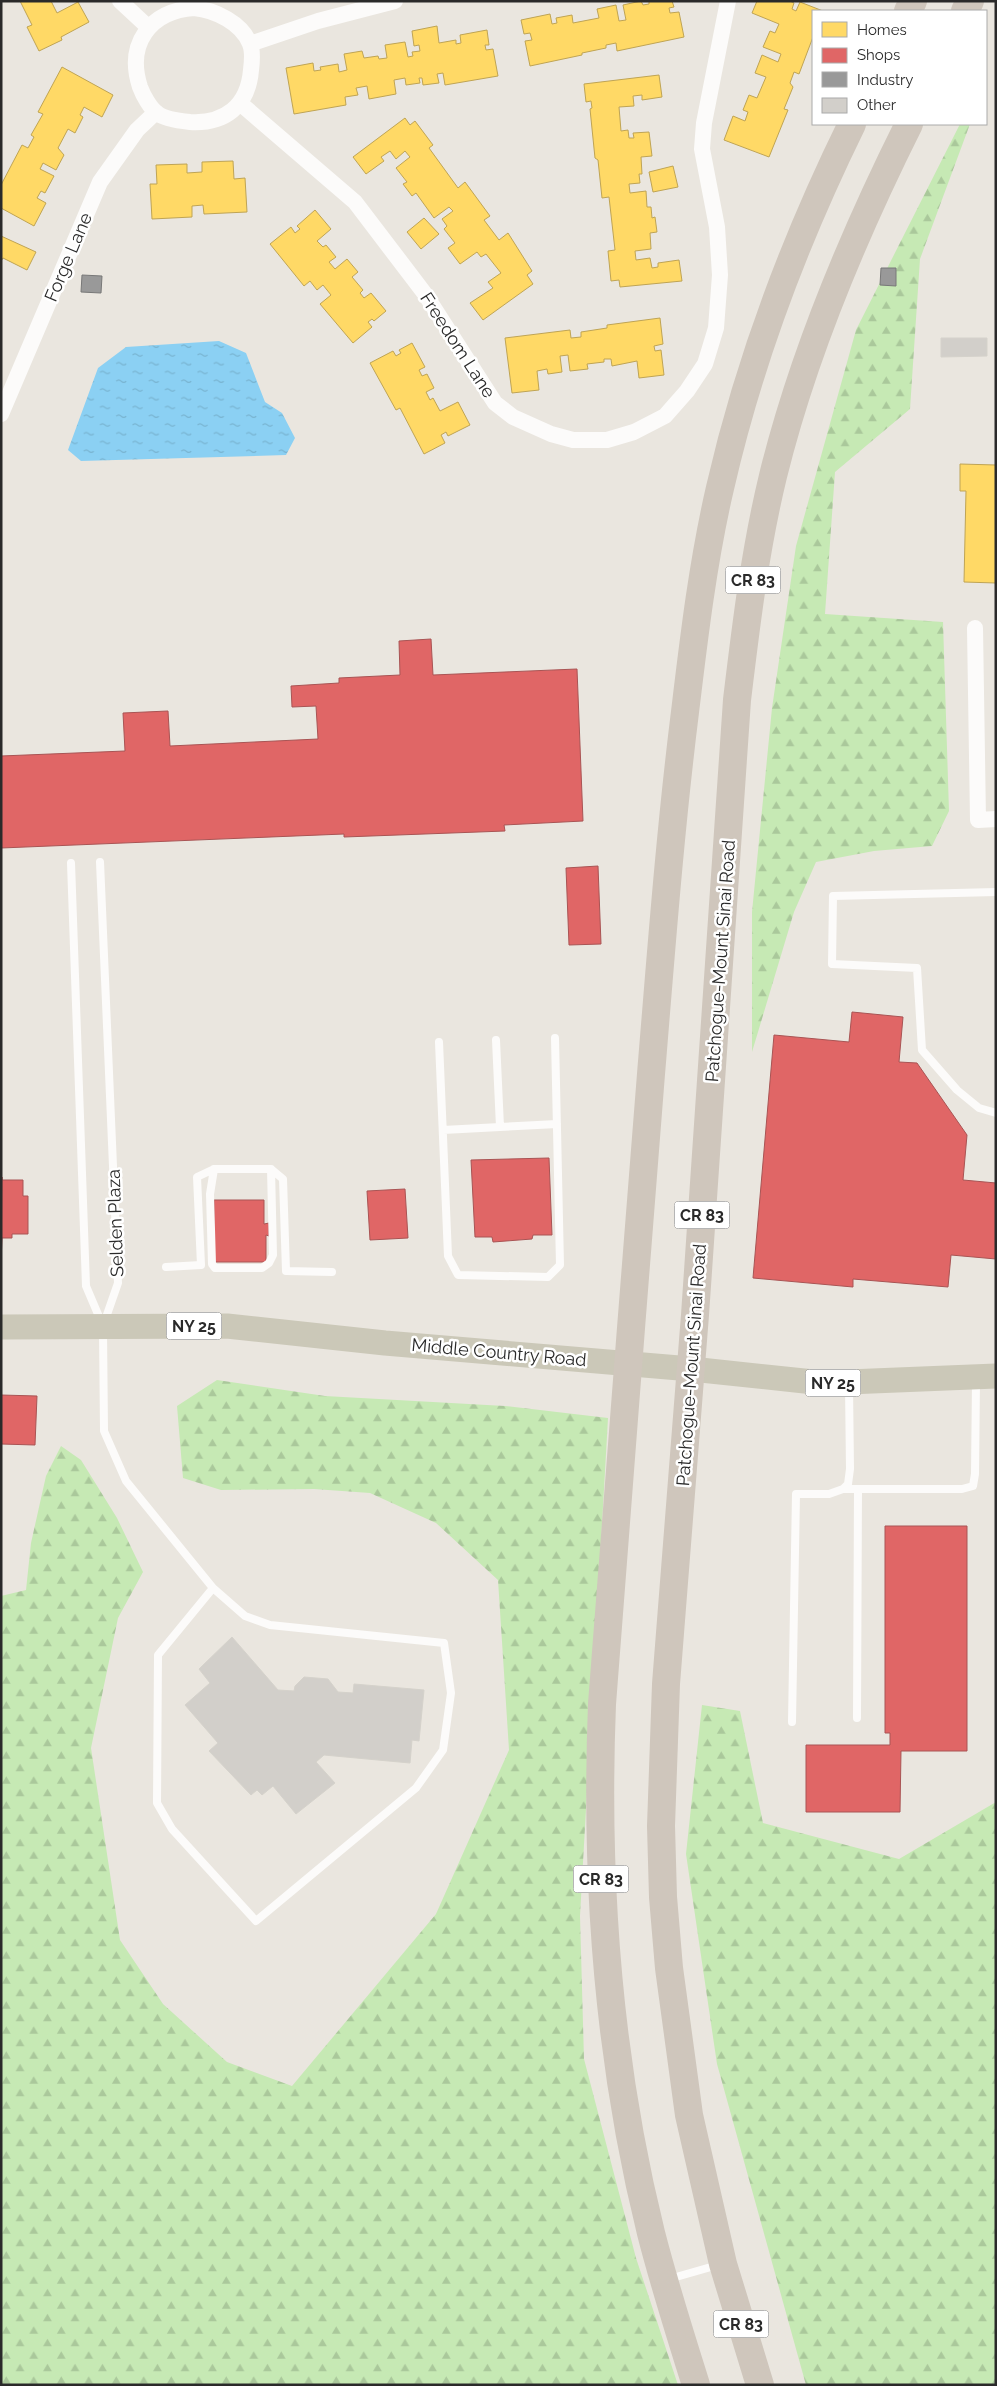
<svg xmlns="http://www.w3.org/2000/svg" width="997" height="2386" viewBox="0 0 997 2386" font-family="Raleway,sans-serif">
	<defs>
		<pattern id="forest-firs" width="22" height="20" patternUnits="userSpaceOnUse" patternTransform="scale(1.25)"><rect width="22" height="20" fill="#c6e9b4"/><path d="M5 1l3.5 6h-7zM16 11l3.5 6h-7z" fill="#aac89b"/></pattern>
		<pattern id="water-ripples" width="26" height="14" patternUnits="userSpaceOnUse" patternTransform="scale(1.25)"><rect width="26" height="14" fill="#8bd0f3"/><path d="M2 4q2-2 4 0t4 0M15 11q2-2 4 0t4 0" fill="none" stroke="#78b3d0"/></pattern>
	</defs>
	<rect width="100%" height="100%" fill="#eae6df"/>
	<path fill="url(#forest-firs)" d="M960,124h10l-50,135 -10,150 -75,63 -10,142 118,8 6,189 -17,35 -58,5 -58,11 -22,50 -42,140v-140l20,-204 24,-162 60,-216z
		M217,1380l108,16 180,10 103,12 -28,498 4,143 52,199 42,127h-677v-789l25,-6 5,-47 15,-67 15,-30 20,14 36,58 26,54 -25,46 -27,130 29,192 43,64 64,58 65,24 144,-172 73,-164 -11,-170 -62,-57 -66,-30 -56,-4 -93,1 -38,-12 -6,-72z
		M702,1705l38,6 23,112 136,36 97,-57v583h-190l-89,-321 -31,-210z"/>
	<path fill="url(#water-ripples)" d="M219,341l27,12 19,49 17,11 13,25 -9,17 -205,6 -13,-11 30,-82 28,-21z"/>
	<path fill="#ffd966" stroke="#bfa454" d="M20,1h31l6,12 21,-11 11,20 -28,15 1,3 -23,11 -12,-24 5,-2z
		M641,1l2,4 6,-1v-3h23l2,6 -5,1 1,5 9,-1 5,25 -67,14 -1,-8 -10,2v3l-24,5v2l-52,11 -5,-25 7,-1 -2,-7 -6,1 -3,-14 29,-6 2,10 5,-1 -1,-5 16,-3 1,8 26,-5 -2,-9 19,-4 3,16 7,-1 -3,-15z
		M757,1h33l4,2 -2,6 4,2 4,-9 23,9h-10v26l-14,37 -5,-2 -4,11 3,4 -9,22 4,1 -19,47 -45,-17 9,-24 12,5 3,-9 -5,-2 6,-15 8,3 9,-21 -11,-4 7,-18 16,7 3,-8 -18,-7 7,-16 5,2 4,-9 -27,-11z
		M437,26l2,17 17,-3v4l5,-1 -1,-8 27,-5 2,15h-4l1,5 7,-1 5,27 -53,9 -2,-12 -6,1 2,9 -16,2 -1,-7h-3l1,5 -14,2 -1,-7 -11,2 2,14 -27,5 -2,-13 -11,2 2,7 -13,2 1,8 -52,9 -8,-46 27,-5 1,8 7,-1 -1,-3 18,-3 1,8 8,-2 -3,-16 18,-3 2,7 14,-2 1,3 8,-1 -2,-13 20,-3 3,15 5,-1 -1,-4 8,-1 -1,-6 -5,1 -2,-15z
		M62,67l51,28 -11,22 -18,-10 -4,8 3,2 -8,16 -7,-4 -10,19 6,7 -8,15 -13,-7 -3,6 14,7 -9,17 -4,-2 -4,7 9,5 -12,23 -33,-18v-23l21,-40 6,3 6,-11 -3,-2 12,-21 -5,-2z
		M659,75l3,22 -20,3v-5l-9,1 1,10 -15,1 2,24 7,-1 1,8h5l-1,-5 16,-1 3,24 -11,1 1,17h-3l1,9 -11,1 1,9 16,-2 1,16h4l1,11 3,-1 2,15 -7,1 1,16 -16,2 1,9 14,-2 2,10 6,-1v-4l21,-3 3,21 -62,6 -1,-7 -8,1 -3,-30 7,-1 -6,-53 -7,1 -4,-38 -3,-2 -5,-49 2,-1 -1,-7 -5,1 -2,-18z
		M405,118l5,7 5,-4 18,24 -4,3 29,40 7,-6 25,34 -6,4 15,20 9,-7 24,38 -5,4 6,9 -50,36 -13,-17 23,-15 -5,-6 13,-9 -15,-19 -5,3 -4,-5 -17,12 -12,-16 7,-5 -11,-14 3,-3 -5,-7 11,-8 -4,-4 -15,11 -18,-25 -4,3 -9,-12 4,-2 -11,-14 14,-11 -5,-6 -9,8 -6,-8 -9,6 3,4 -18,13 -13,-17z
		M233,161l1,18 11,-1 2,34 -43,2 -1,-9 -11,1v11l-40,2 -2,-35h7l-1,-19 31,-1v9l15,-1v-10z
		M673,166l5,21 -25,5 -4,-20z
		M315,210l16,19 -14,12 6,6 3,-2 10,12 -7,5 6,7 12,-10 11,13 -6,5 11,13 -3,3 4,5 7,-5 15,18 -12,10 -2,-2 -4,3 4,5 -19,16 -33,-39 11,-9 -8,-10 -6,5 -7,-9 -6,5 -34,-42 21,-17 4,6 5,-4 -3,-3z
		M424,218l15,16 -18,15 -14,-17z
		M1,236l35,16 -9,18 -24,-12 -2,3z
		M660,318l3,26 -9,2 1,5 6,-1 3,25 -25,3 -2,-17 -25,5 -1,-7h-7v3l-17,2 1,5 -18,2 -2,-16 -8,1 2,16 -14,2 -1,-5 -10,2 2,19 -27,3 -7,-55 65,-8 1,8 10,-1v-5l26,-4v-3z
		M412,343l13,24 -6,3 3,6 5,-2 7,14 -8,4 4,8 3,-2 7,13 18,-9 12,23 -22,11 -2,-4 -5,3 4,8 -21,11 -24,-46 -4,2 -26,-47 23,-12 3,5 5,-3 -2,-3z
		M960,464l36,1v118l-32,-1 2,-91h-6z"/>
	<path fill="#e06666" stroke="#a95454" d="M431,639l2,36 144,-6 6,152 -79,4 1,6 -161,6v-3l-343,14v-92l124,-5 -2,-38 45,-2 2,35 148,-7 -2,-33 -24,1 -1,-21 48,-3v-5l61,-3 -1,-34z
		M598,866l3,78 -32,1 -3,-77z
		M852,1012l51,5 -4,45 18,1 50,72 -4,45 33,3v76l-45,-4 -3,32 -95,-8v8l-100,-9 21,-243 75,7z
		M549,1158l3,77h-19l-1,4 -39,3 -1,-5h-17l-4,-77z
		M2,1177v3h21v16h5v38h-16v4h-10l-1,23z
		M405,1189l3,49 -38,2 -3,-49z
		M214,1200h50v24l5,-1v13l-3,-1v27h-52z
		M1,1395l36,1 -2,49 -34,-1z
		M885,1526h82v225h-66l-1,61h-94v-67h84v-12h-5z"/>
	<path fill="#999" stroke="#787878" d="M881,268h15v18l-16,-1z
		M82,275l20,1 -1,17 -20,-1z"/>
	<path fill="#d2cfca" stroke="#d5d2cb" d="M941,338h46v18l-46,1z
		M232,1637l46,53 16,1 1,-5 9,-9 24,2 10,13 15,1 1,-9 70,6 -5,51 -7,-1 -2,23 -86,-8 -8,7 19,21 -39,31 -23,-28 -11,9 -5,-5 -6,5 -42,-44 9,-8 -33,-38 25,-22 -11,-14z"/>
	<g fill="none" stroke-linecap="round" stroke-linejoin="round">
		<path stroke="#fcfbfa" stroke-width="8" d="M71,863l15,423 17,40 15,-43 -18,-421
			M996,892l-163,4 -1,68 85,4 5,82 35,40 22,18 17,5
			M439,1042l9,214 10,19 90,2 12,-12 -5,-227
			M500,1127l57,-3
			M443,1130l57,-3 -4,-87
			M214,1169l-4,25 2,70 3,4h47l7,-5 4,-8 -2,-86
			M166,1267l35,-2 -4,-88 17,-8h57l12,10 3,92 46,1
			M103,1331l1,100 22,50 87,107 -55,67 -1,148 15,26 84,92 160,-133 27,-38 8,-57 -7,-50 -174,-18 -25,-9 -32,-28
			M843,1489h119l11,-3 2,-12 1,-93
			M857,1718l1,-229
			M792,1722l4,-228h33l14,-5 5,-5 2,-15 -1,-83
			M669,2279l49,-14"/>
		<path stroke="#fcfbfa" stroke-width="16" d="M120,1l28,26
			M194,8c21,2 48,15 56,36 3,7 2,18 1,26 -3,36 -26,54 -61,52 -10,-1 -26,-3 -33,-9 -7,-5 -14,-18 -17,-26 -14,-43 10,-76 54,-79z
			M250,44l68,-23 77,-20
			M241,104l114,98 70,92 70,109 18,14 38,17 22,6h34l27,-8 31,-16 22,-25 18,-27 11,-36 4,-53 -3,-48 -15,-78 2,-26 24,-122
			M1,414l99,-232 37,-52 19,-18
			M975,628l3,192 18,-1"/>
		<path stroke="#cbc8b8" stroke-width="25" d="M1,1327l226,-1 158,17 306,26 132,14 173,-7"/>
		<path stroke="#cfc6bc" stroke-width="28" d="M908,11l5,-10
			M965,11l5,-10
			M696,2385c-16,-51 -32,-101 -45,-152 -43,-173 -56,-352 -49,-529 15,-210 33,-420 49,-630 10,-121 19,-242 34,-362 9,-75 18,-151 35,-224 29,-127 75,-248 132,-364
			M760,2385l-37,-121 -34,-149 -20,-147 -6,-71 -2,-71 5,-142 29,-369 42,-615c9,-75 18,-150 36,-224 30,-122 80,-240 136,-352"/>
	</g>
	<g text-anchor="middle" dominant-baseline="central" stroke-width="5" stroke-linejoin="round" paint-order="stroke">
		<g fill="#fff" stroke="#6a6a6a" stroke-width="1">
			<rect x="725.5" y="566.5" width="55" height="27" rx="4"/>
			<rect x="674.5" y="1201.5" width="55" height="27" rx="4"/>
			<rect x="166.5" y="1312.5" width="55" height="27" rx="4"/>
			<rect x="805.5" y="1369.5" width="55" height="27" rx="4"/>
			<rect x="573.5" y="1865.5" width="55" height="27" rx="4"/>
			<rect x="713.5" y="2310.5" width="55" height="27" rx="4"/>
		</g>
		<g font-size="16" font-weight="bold" fill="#2a2a2a">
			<text x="753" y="580">CR 83</text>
			<text x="702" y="1215">CR 83</text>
			<text x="194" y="1326">NY 25</text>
			<text x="833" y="1383">NY 25</text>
			<text x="601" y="1879">CR 83</text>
			<text x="741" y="2324">CR 83</text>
		</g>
		<g font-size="18" fill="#2a2a2a" stroke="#fff">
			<text transform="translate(68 257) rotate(-67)">Forge Lane</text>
			<text transform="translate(458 345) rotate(57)">Freedom Lane</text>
			<text transform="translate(720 961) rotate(-86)">Patchogue-Mount Sinai Road</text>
			<text transform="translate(115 1223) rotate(-92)">Selden Plaza</text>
			<text transform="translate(499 1352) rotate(5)">Middle Country Road</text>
			<text transform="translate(691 1365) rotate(-86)">Patchogue-Mount Sinai Road</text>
		</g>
	</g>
	<rect width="997" height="2386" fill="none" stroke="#2a2a2a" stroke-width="5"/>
	<rect x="812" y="10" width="175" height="115" fill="#ffffff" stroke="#aaaaaa"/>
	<rect x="822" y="22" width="25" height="15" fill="#ffd966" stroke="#aaaaaa"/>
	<text x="857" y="35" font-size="15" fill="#2a2a2a">Homes</text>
	<rect x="822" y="48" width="25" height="15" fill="#e06666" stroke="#aaaaaa"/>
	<text x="857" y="60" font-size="15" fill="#2a2a2a">Shops</text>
	<rect x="822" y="72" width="25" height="15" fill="#999999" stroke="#aaaaaa"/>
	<text x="857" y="85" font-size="15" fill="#2a2a2a">Industry</text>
	<rect x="822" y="98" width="25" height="15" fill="#d2cfca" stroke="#aaaaaa"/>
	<text x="857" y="110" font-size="15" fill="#2a2a2a">Other</text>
</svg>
